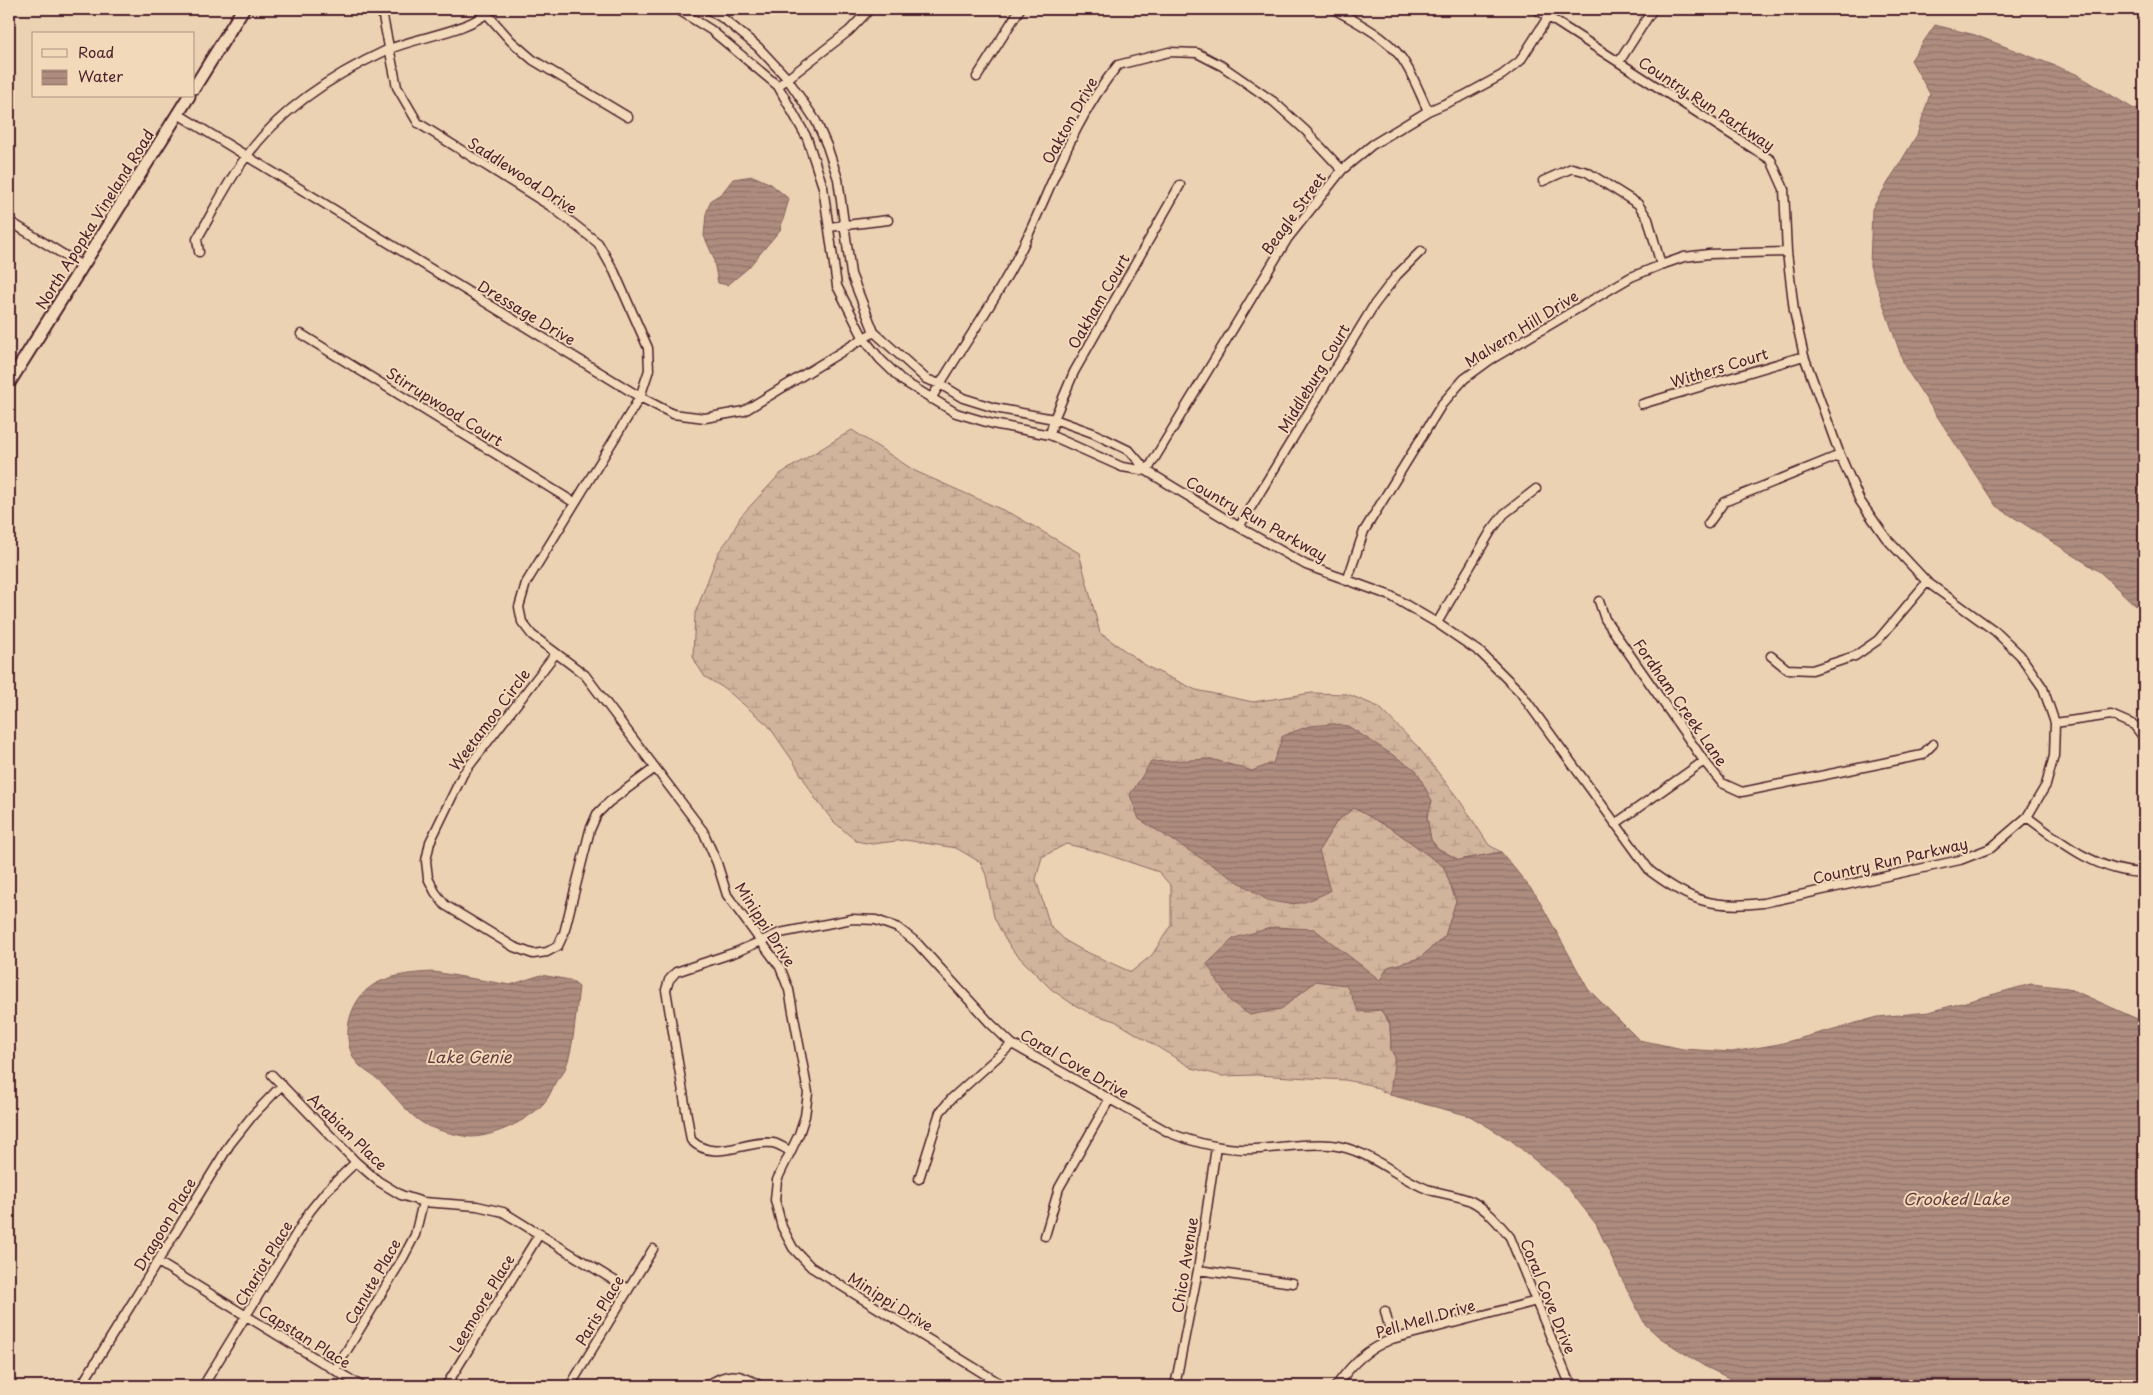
<svg xmlns="http://www.w3.org/2000/svg" width="2153" height="1395" viewBox="0 0 2153 1395" font-family="'Playpen Sans',sans-serif">
	<defs>
		<pattern id="wetland-marsh" width="20" height="14" patternUnits="userSpaceOnUse" patternTransform="scale(1.25)"><rect width="20" height="14" fill="#d1b49c"/><path d="M1 5h8M5 5V1M11 12h8M15 12V8" fill="none" stroke="#b59a87"/></pattern>
		<pattern id="water-rules" width="6" height="5" patternUnits="userSpaceOnUse" patternTransform="scale(1.25)"><rect width="6" height="5" fill="#ae8d7f"/><path d="M0 2.5h6" fill="none" stroke="#907368"/></pattern>
	</defs>
	<rect width="100%" height="100%" fill="#ebd2b3"/>
	<filter id="ink" filterUnits="userSpaceOnUse"><feTurbulence type="fractalNoise" baseFrequency=".02" numOctaves="2"/><feDisplacementMap in="SourceGraphic" scale="10" xChannelSelector="R" yChannelSelector="G"/><feConvolveMatrix kernelMatrix="1 2 1 2 8 2 1 2 1" color-interpolation-filters="sRGB"/></filter>
	<g filter="url(#ink)">
		<path fill="url(#wetland-marsh)" stroke="#8e6a64" fill-rule="evenodd" d="M852,430l63,41 99,44 65,38 21,80 48,34 48,23 57,12 59,-9 35,1 32,13 40,41 41,53 29,44 12,7 -42,8 -21,-12 -7,-8 -4,-23 5,-16 -159,-38 -21,8 -41,-12 108,91 18,-29 17,-13 40,22 50,37 12,34 -11,35 -25,22 -32,9 -8,14 -66,-52 -33,80 35,-28 30,4 34,24 10,15 1,26 4,7 -5,38 -20,-10 -25,-5 -89,-5 -34,1 -30,-8 -77,-47 -23,-7 -21,-11 -20,-14 -37,-37 -10,-15 -10,-20 -8,-42 -6,-13 -24,-14 -51,-8 -33,4 -16,-3 -23,-20 -18,-23 -22,-37 -25,-36 -44,-37 -19,-11 -9,-14 -3,-7 2,-42 23,-61 12,-16 11,-21 39,-42zM1066,844l30,7 63,21 12,14v39l-19,30 -21,17 -49,-22 -16,-9 -16,-15 -14,-47 6,-22z"/>
		<path fill="url(#water-rules)" stroke="#86615d" d="M1935,25l40,10 101,39 58,35 10,-3v505l-8,-5 -36,-34 -104,-66 -91,-139 -35,-101 2,-57 45,-74 13,-41 -19,-34z
			M753,176l18,8 18,15 -9,31 -32,38 -20,17 -10,-2 -5,-27 -9,-20 2,-22 5,-14 11,-7 11,-14z
			M1334,724l14,2 68,44 16,31 -5,16 4,23 7,9 21,11 42,-8 35,43 52,94 51,51 44,9 49,3 47,-8 99,-27 51,-5 102,-28 37,4 76,34v364h-374l-35,-5 -31,-15 -45,-29 -14,-13 -24,-47 -25,-53 -28,-36 -56,-47 -42,-25 -80,-21 5,-38 -4,-7 -1,-26 -9,-14 -22,2 -13,-27 -30,-4 -35,28 -31,6 -20,-14 -23,-37 27,-26 40,-11 40,2 66,51 8,-13 32,-9 25,-22 11,-35 -12,-34 -50,-37 -40,-22 -17,13 -18,29 11,41c-27,13 -33,16 -63,9l-128,-81 -9,-24 21,-33 60,-3 41,12 21,-8 10,-27 26,-10z
			M434,972l76,13 31,-10 29,5 9,7c-3,23 -5,62 -14,82 -2,5 -6,8 -9,12 -4,8 -7,17 -13,23 -16,17 -48,32 -71,33 -9,0 -36,-7 -44,-11 -18,-9 -31,-28 -44,-41 -9,-10 -22,-14 -29,-25 -16,-25 -4,-66 24,-78 18,-8 36,-9 55,-10z"/>
		<g fill="none" stroke-linecap="round" stroke-linejoin="round">
			<g stroke="#4a1f2b" stroke-width="11">
				<path id="minor" d="M384,9l-1,8 14,70 21,36 134,84 46,36 16,28 34,77 1,22 -9,27 -114,186 -7,24 3,15 10,13 53,40 118,156 14,32 10,32 53,72 9,23 19,103 -3,23 -6,18 -22,46 -2,20 7,27 11,21 18,19 193,119
					M677,9l34,21 67,56 29,52 16,49 14,99 27,53 16,20 23,22 53,32 37,11 57,11 72,32 25,4
					M708,9l16,10 34,28 29,31 29,43 11,25 11,33 13,95 23,58 52,47 14,5 23,14 32,10 59,11 39,14 37,18 17,20 92,56 67,38 85,31 46,27 44,30 39,39 130,179c40,30 63,38 113,32l197,-43 31,-12 36,-31 19,-32 8,-29 1,-33 -12,-35 -23,-33 -25,-24 -68,-49 -41,-44 -26,-37 -20,-46 -36,-99 -10,-45 -7,-59 -3,-63 -13,-29 -235,-151
					M1334,9c25,15 57,29 72,56 9,15 15,31 22,46
					M487,14l24,27 22,19 95,57
					M1619,62l34,-53
					M977,77l43,-68
					M778,86l71,-55 21,-22
					M178,114l462,283 33,17 32,4 39,-7 130,-79
					M1543,181l29,-13 15,4 51,32 10,15 13,46
					M9,221l73,45
					M829,227l59,-7
					M199,252l-2,-13c16,-27 30,-57 49,-82 35,-49 87,-82 141,-107 35,-15 76,-16 106,-41
					M301,334l274,169
					M931,399c30,-51 66,-100 92,-153 30,-62 51,-128 95,-181l51,-13 28,1 25,13 52,36 32,29 36,39
					M1642,404l162,-48
					M1050,435l4,-16 20,-47 106,-187
					M1147,471l141,-233 54,-68 30,-25 56,-34 35,-15 39,-21 18,-14 28,-44
					M1708,524l16,-22 116,-47
					M1239,527l135,-222 23,-30 24,-24
					M1347,581l17,-50 78,-127 22,-25 26,-19 141,-83 30,-12 23,-8 25,-3 78,-2
					M1599,601l6,18 99,142 18,22 20,9 180,-37 11,-11
					M1437,623l54,-92 13,-17 32,-25
					M556,653l-93,121 -33,68 -4,19 2,17 7,14 10,13 69,42 19,7 14,-2 11,-6 6,-13 26,-103 7,-16 12,-12 46,-34
					M1771,656l16,13 25,1 43,-14 23,-16 49,-58
					M2055,723l56,-8 23,10 10,13
					M2027,817c36,27 71,55 117,56
					M1615,824l89,-63
					M272,1075l84,87 22,19 23,14 22,7 54,4 26,6 125,77
					M791,1152c-5,-3 -12,-8 -18,-9 -28,-4 -58,21 -82,-3l-25,-150 3,-10 7,-8 60,-20 44,-19 72,-14 24,1 22,8 18,14 74,81 22,21 158,89c33,13 65,19 100,15 21,-2 40,-5 61,-3 37,4 63,31 96,44 14,5 31,6 44,12 16,8 28,23 39,36l57,140 8,9
					M919,1179l21,-67 12,-14 60,-54
					M1045,1236l14,-48 50,-88
					M158,1262l203,124
					M1198,1270l95,13
					M1385,1311l7,28
					M335,1370l68,-112 12,-23 8,-33
					M81,1386l149,-242 23,-29 29,-30
					M203,1386l107,-175 17,-21 29,-28
					M446,1386l94,-153
					M570,1386l83,-137
					M707,1386c20,-15 33,-13 54,0
					M1175,1386l23,-116 18,-123
					M1336,1386c17,-23 29,-36 56,-47l145,-38"/>
			</g>
			<g stroke="#4a1f2b" stroke-width="15">
				<path id="secondary" d="M194,88l49,-79
					M9,383l180,-287"/>
			</g>
			<use href="#minor" stroke="#f2d9b9" stroke-width="8"/>
			<use href="#secondary" stroke="#f2d9b9" stroke-width="11"/>
		</g>
	</g>
	<g text-anchor="middle" dominant-baseline="central" stroke-width="4" stroke-linejoin="round" paint-order="stroke">
		<g font-size="15" fill="#4a1f2b" stroke="#f2d9b9">
			<text transform="translate(1707 103) rotate(33)">Country Run Parkway</text>
			<text transform="translate(1069 120) rotate(-61)">Oakton Drive</text>
			<text transform="translate(523 175) rotate(33)">Saddlewood Drive</text>
			<text transform="translate(1293 213) rotate(-54)">Beagle Street</text>
			<text transform="translate(94 219) rotate(-58)">North Apopka Vineland Road</text>
			<text transform="translate(1098 301) rotate(-60)">Oakham Court</text>
			<text transform="translate(527 312) rotate(31)">Dressage Drive</text>
			<text transform="translate(1521 328) rotate(-32)">Malvern Hill Drive</text>
			<text transform="translate(1719 367) rotate(-17)">Withers Court</text>
			<text transform="translate(1313 378) rotate(-59)">Middleburg Court</text>
			<text transform="translate(445 406) rotate(32)">Stirrupwood Court</text>
			<text transform="translate(1257 518) rotate(29)">Country Run Parkway</text>
			<text transform="translate(1681 702) rotate(55)">Fordham Creek Lane</text>
			<text transform="translate(489 719) rotate(-53)">Weetamoo Circle</text>
			<text transform="translate(1890 860) rotate(-13)">Country Run Parkway</text>
			<text transform="translate(766 924) rotate(57)">Minippi Drive</text>
			<text transform="translate(1075 1063) rotate(30)">Coral Cove Drive</text>
			<text transform="translate(348 1131) rotate(44)">Arabian Place</text>
			<text transform="translate(164 1224) rotate(-59)">Dragoon Place</text>
			<text transform="translate(263 1263) rotate(-59)">Chariot Place</text>
			<text transform="translate(1184 1265) rotate(-81)">Chico Avenue</text>
			<text transform="translate(372 1281) rotate(-60)">Canute Place</text>
			<text transform="translate(1549 1296) rotate(68)">Coral Cove Drive</text>
			<text transform="translate(891 1301) rotate(32)">Minippi Drive</text>
			<text transform="translate(481 1303) rotate(-59)">Leemoore Place</text>
			<text transform="translate(599 1310) rotate(-59)">Paris Place</text>
			<text transform="translate(1425 1318) rotate(-16)">Pell Mell Drive</text>
			<text transform="translate(305 1336) rotate(32)">Capstan Place</text>
		</g>
		<g font-size="16" font-style="italic" fill="#633a40" stroke="#f2d9b9">
			<text x="469" y="1056">Lake Genie</text>
			<text x="1956" y="1198">Crooked Lake</text>
		</g>
	</g>
	<rect width="2153" height="1395" fill="none" stroke="#f2d9b9" stroke-width="30"/>
	<rect x="15" y="15" width="2123" height="1365" fill="none" stroke="#4a1f2b" stroke-width="2" filter="url(#ink)"/>
	<rect x="32" y="32" width="162" height="65" fill="#f2d9b9" stroke="#af8f80"/>
	<rect x="42" y="49" width="25" height="8" fill="#f2d9b9" stroke="#af8f80"/>
	<text x="78" y="58" font-size="15" fill="#4a1f2b">Road</text>
	<rect x="42" y="70" width="25" height="15" fill="url(#water-rules)" stroke="#af8f80"/>
	<text x="78" y="82" font-size="15" fill="#4a1f2b">Water</text>
</svg>
